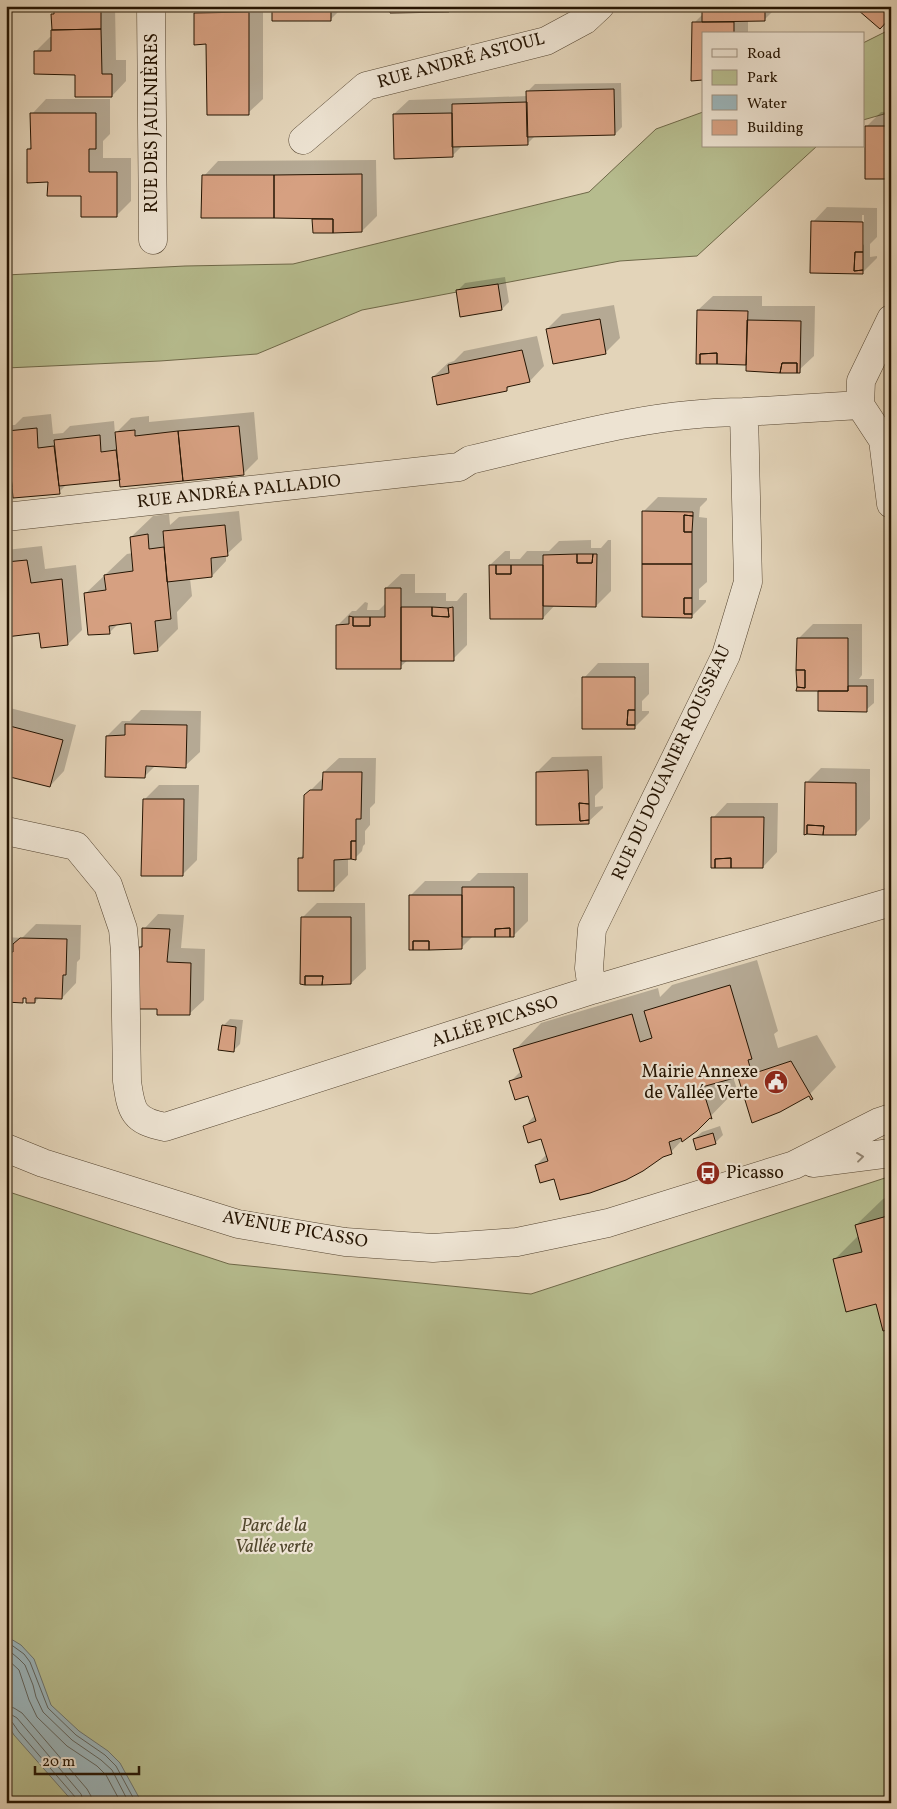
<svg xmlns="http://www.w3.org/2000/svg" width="897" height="1809" viewBox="0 0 897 1809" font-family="Vollkorn,serif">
	<rect width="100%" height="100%" fill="#e3d4b9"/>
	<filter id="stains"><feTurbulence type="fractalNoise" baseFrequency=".004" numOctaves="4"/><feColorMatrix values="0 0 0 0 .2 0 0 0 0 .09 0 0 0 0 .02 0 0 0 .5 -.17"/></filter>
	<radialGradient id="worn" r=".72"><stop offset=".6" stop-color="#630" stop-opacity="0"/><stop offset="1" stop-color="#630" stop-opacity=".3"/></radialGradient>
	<path fill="#b6bc8e" stroke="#6e6848" d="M891,29v83l-28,8v-77z
		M703,112v34h114l-120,110 -77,5 -258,49 -105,44 -97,7 -154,7v-93l179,-9 108,-2 296,-72 67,-63z
		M891,1176v627h-885v-612l223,73 302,30z"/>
	<path fill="#9bb5bb" stroke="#6c7571" d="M6,1636l15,9 13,14 17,46 28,26 29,20 12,12 22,40h-68l-60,-68 -8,-13z"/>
	<path fill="#0003" fill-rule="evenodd" d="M29,6h86l1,54h10v21l-14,15 -76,-45 14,-14h2l1,-22 3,-6z
		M203,6h60v93l-15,14 -41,-70 -12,-29z
		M273,6h71l-14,14z
		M703,6h75l-14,14h-16v14h-45v45h-11l2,-56 9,-9z
		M6,70h4v19l-4,4z
		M621,83l1,44 -7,7 -81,3 -7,7 -64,1 -11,11 -58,-42 15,-14 119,-4v-5l7,-7z
		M46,99h64v35l-7,7v17h28v43l-15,15 -34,-21 -33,-14 -21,-32 4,-3v-32z
		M881,112h10v66l-25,-51z
		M376,160l1,56 -15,15 -49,-11 2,-3 -111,-41 14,-15z
		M827,207l50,1v29l-7,7v13l7,-1v2l-15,15 -49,-51zM862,215h2v29l-2,3z
		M505,277l4,25 -7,7 -41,6 -3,-25 7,-7z
		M713,296h49v10h53l-1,50 -15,14 -51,-7h-30l-20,-53z
		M614,305l6,33 -15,15 -58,-24 15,-15z
		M537,336l7,30 -14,15 -19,4 -4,4 -74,-12 15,-14 6,-2 10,-10z
		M254,412l4,47 -15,15 -122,5 -54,5 -8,8 -46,-6 -7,1v-62h9l8,-8 28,-3 2,20 10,-1 7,-7 44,-5 1,13 16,-16 18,-2v6z
		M658,497l49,1v2l-7,7 -1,10 8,1v64l-8,7v11h7v2l-14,14 -49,-104z
		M239,511l3,29 -16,15v6l-14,15 -22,2 2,18 -15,16 1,17 -21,21 -25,-28 -13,1 -9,9 -25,-38 42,-40 6,-1 -2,-16 22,-21 16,-2 1,11 9,-8z
		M591,540v8h10l7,-8h3v51l-15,15 -41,-1 -12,13 -53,-53 15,-14h5v8h10l7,-8h22l10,-10z
		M42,546l3,23 31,-4 6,65 -14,14 -28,-12 -34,4v-86z
		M401,574h14v19h31v8h11l7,-8h3v52l-14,14 -45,1 -8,7 -62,-42 14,-14h4l9,-9 3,1 -1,7h12l7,-7v-15z
		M813,624h49v51l-3,4h15v24l-8,7 -47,-18 -21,-53z
		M598,663h51v31l-7,7v10h7v2l-15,15 -50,-50z
		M6,707l70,18 -12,46 -14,15 -44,-11z
		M141,710l60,1 -1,41 -15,14 -29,-1 -12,12 -37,-41 15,-15h8z
		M602,756l1,32 -8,8v11l8,-1v2l-15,14 -51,-50 15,-15z
		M339,758h37l-1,45 -5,5v17l-5,6v13l-2,2 -1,5 -7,7h-7v17l-14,14 -35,-30 6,-6v-57l19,-19v-5z
		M821,768l49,1v50l-14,14 -50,-50z
		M159,785h40l-2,75 -15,15 -38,-75z
		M727,803h51l-1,49 -14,15 -50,-49z
		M478,873h50v48l-15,15h-40l-12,12 -50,-53 14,-14h45z
		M317,903h48l1,66 -15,14 -49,-65z
		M158,914l26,1 -3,33 24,1 -1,51 -15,14 -49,-67 3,-3 1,-15z
		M36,924l45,1 -1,34 -3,3 -1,21 -14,15 -22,-1 -5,5 -7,-6 -6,5h-16v-64l16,1z
		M757,960l21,71 -4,3 4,14 39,-13 19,32 -26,27 -71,-18 -6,1 4,12 -35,36 -18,13 -13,14 -116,26 -19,-13 11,-11 -5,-16 -17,-12 10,-11 -6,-20 -18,-14 10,-10 -6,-21 26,-27 117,-35 2,9 12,-12z
		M230,1019l13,1 -3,24 -7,7 -10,-25z
		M720,1126l3,9 -8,8 -21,-4 8,-7z
		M891,1196v132l-14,-26 -43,-42 25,-25 -3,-10 27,-26z"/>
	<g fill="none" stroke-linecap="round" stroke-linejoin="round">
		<path stroke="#60645e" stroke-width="1" d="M6,1641l18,13 6,8 18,46 28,27 29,20 11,11 20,37
			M6,1648l13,11 6,6 8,20 3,12 7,15 29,28 29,20 11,10 17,33
			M6,1658l13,12 10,30 8,17 30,29 30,20 9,9 15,28
			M6,1706l8,2 8,5 65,76 4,7v7
			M6,1714l6,1 5,3 64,76 3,9
			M6,1720l6,2 7,10 57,66 1,5"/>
	</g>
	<path fill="#d6a081" stroke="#251402" d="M28,6h82v4h-9v19l-49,1 -1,-16h3v-4l-26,1z
		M272,6h59v15h-59z
		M390,6h59v6l-59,1z
		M702,6h63v15l-63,1z
		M861,6h30v11l-11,12 -22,-19z
		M249,12v103h-42l-1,-71 -12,1v-32z
		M692,22h42v12h-31v46l-12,1z
		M101,29l1,45h10v23h-37v-22l-41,-1v-23h17v-21z
		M614,89l1,46 -88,2 -1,-46z
		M527,102l1,43 -76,2v-43z
		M30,113h66v36h-7v23h28v45h-36v-21h-34l1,-14 -21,1v-34h4z
		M452,113l1,44 -59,2 -1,-45z
		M865,126h26v53h-26z
		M362,174v58l-29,1v-14l-59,-1v-43z
		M202,175h72v43h-73z
		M312,219h21v14h-20z
		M811,221l52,1v30h-8l-1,19 9,-1v4l-53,-1z
		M855,252h8v18l-9,1z
		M498,284l4,26 -42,7 -4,-27z
		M697,310l51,1 -2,54 -29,-1v-11l-17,1v10h-4z
		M600,319l6,35 -53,10 -7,-35z
		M747,320l54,1 -1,52h-3v-10h-15l-2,10 -34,-2z
		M522,350l8,32 -23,5v4l-70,14 -5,-28 17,-4 -1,-8z
		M717,353v11h-17v-10z
		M782,363h15v10h-17z
		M239,426l5,49 -61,6 -5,-50z
		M37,428l1,20 16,-2 6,48 -47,4 -6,-67z
		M135,430v6l43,-5 5,50 -63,6 -5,-55z
		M100,435l1,17 15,-2 4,30 -61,6 -5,-46z
		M6,438h2l4,49 -6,1z
		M642,511l51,1v4l-9,-1v17h8v32h-50z
		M684,515l9,1 -1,16h-8z
		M225,525l3,31 -17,2 1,19 -45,5 -4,-51z
		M148,534l1,15 15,-2 7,72 -16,2 3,30 -24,3 -3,-31 -22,3 1,8 -22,1 -4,-42 22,-3 -2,-15 29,-4 -3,-34z
		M577,554v9h15l1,-9h4l-1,53 -53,-1v-51z
		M577,554h16l-1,9h-15z
		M27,560l4,23 31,-4 6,66 -27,3 -2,-15 -33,4v-75z
		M642,564h50v34h-8v16h8v4l-50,-1z
		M489,565h7v9h15v-9h32v54h-53z
		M496,565h15v9h-15z
		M385,588h16v81h-65v-44l13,-1v-8l4,1v9h17v-9h15z
		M684,598h8v16h-8z
		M401,607h31v9l17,1 -1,-9 5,-1 1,54h-53z
		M432,607l16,1 1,9 -17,-1z
		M353,617h17v9h-17z
		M797,638h51v53h-52l1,-4 8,1v-18h-9z
		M796,670h9v18l-8,-1z
		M582,677h53v33h-7l-1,15h8v4h-53z
		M848,686h19v26l-49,-1v-20h30z
		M628,710h7v15h-8z
		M125,724l62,1 -1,43 -40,-2 -1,12 -40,-1 1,-41 19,-1z
		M6,725l57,15 -13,47 -44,-11z
		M588,770l1,34 -10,-1 1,18 9,-1v4l-53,1v-53z
		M323,772h39l-1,47h-5v22h-5v18l-17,1v31h-36v-33h5l1,-63 6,-5h12z
		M805,782l51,1v52h-33l1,-9 -17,-1v9l-3,1z
		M143,799h41l-1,77h-42z
		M579,803l10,1v16l-9,1z
		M711,817h53l-1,51h-32v-10l-16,1v9h-4z
		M807,825l17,1 -1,9 -16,-1z
		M351,841h5v19l-5,-1z
		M731,858v10h-16v-9z
		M462,887h52v50h-4v-9l-15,1v8h-33z
		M409,895h53v54l-33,1v-9h-16v9h-4z
		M301,917h50v67l-29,1 1,-9h-18v9l-5,-1z
		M142,928l28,1 -3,33 24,1 -1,52h-33v-6h-19l1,-62h3z
		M510,928v9h-15v-8z
		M20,938l47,1 -1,36h-3l-1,24 -27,-1v5h-9v-5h-3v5l-17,-1v-50h7v-8z
		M413,941h16v9h-16z
		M305,976h18l-1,9h-17z
		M730,985l22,74 -4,1 4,14 39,-13 22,38 -2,1 -2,-4 -29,16 -28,11 -14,-46 -36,10 10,32 -2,-1 -13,13 -15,11 -1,-4 -12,4 3,12 -9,3 -20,14 -17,9 -36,13 -30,7 -6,-21 -14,4 -5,-18 13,-4 -7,-22 -13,4 -5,-17 13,-5 -8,-25 -13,4 -6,-19 13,-4 -9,-28 119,-35 8,28 12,-4 -8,-27z
		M222,1025l14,2 -2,25 -16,-2z
		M713,1133l3,11 -20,6 -3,-11z
		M891,1215v114l-8,2 -7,-27 -30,8 -13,-53 29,-7 -7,-27z"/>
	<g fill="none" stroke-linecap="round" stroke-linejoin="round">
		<g stroke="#544430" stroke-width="29">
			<path id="minor" d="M151,6l2,234
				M303,140l63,-54 180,-45 39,-21 15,-14
				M860,405l23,35 8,64
				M6,517l453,-50 11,-7c90,-21 180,-48 274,-48
				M6,831l70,15 32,39 15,44 2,23 2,129c4,31 7,40 38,46l427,-137 299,-88
				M592,990l-3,-22 3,-39 134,-274 22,-73 -4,-170 116,-7 1,-24 30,-62
				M6,1148l37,15 195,61 107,18 88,6 84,-6 91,-19 186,-58 85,-43 12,-4
				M813,1163l78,-10"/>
		</g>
		<use href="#minor" stroke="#ede3d2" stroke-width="28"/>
	</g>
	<defs><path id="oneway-chevron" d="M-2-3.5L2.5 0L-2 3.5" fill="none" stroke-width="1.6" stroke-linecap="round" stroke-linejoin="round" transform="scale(1.25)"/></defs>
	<use stroke="#938674" href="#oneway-chevron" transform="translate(860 1157) rotate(-7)"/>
	<defs>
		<g id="civic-disc" transform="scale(1.25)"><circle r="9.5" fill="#8f2418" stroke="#ede3d2"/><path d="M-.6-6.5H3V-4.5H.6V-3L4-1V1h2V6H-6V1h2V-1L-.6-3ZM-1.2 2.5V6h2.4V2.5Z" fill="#fff"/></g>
		<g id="bus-disc" transform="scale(1.25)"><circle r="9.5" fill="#8f2418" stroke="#ede3d2"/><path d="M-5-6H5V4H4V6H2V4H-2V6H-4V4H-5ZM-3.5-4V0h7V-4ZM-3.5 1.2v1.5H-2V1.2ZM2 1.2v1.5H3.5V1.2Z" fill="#fff"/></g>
	</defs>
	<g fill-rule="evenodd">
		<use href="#civic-disc" x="776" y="1082"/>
		<use href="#bus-disc" x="708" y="1173"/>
	</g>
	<g text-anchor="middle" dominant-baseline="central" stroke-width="4.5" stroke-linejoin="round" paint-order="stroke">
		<g font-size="18" fill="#251402" stroke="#ede3d2">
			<text transform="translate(461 61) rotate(-15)">RUE ANDRÉ ASTOUL</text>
			<text transform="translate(152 123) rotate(-90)">RUE DES JAULNIÈRES</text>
			<text transform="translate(239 492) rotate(-6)">RUE ANDRÉA PALLADIO</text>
			<text transform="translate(672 763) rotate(-65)">RUE DU DOUANIER ROUSSEAU</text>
			<text transform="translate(495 1022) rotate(-18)">ALLÉE PICASSO</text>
			<text transform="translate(295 1230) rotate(10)">AVENUE PICASSO</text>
		</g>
		<g font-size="18" fill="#251402" stroke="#ede3d2" text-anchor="end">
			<text x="758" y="1072">Mairie Annexe<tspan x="758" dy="21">de Vallée Verte</tspan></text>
			<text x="726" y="1173" text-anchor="start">Picasso</text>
		</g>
		<g font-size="18" font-style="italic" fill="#50462c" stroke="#ede3d2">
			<text x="274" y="1526">Parc de la<tspan x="274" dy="21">Vallée verte</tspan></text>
		</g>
	</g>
	<rect width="897" height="1809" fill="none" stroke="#e3d4b9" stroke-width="25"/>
	<rect x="8" y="8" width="882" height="1794" fill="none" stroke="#251402" stroke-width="2.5"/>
	<rect x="12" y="12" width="872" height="1784" fill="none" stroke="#251402"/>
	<rect x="702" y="32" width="162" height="115" fill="#ede3d2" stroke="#9d907f"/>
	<rect x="712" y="49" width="25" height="8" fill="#ede3d2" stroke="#9d907f"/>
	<text x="747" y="58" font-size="15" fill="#251402">Road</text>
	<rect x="712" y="70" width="25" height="15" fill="#b6bc8e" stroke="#9d907f"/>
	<text x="747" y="82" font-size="15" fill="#251402">Park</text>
	<rect x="712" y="95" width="25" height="15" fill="#9bb5bb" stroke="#9d907f"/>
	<text x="747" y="108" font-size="15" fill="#251402">Water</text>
	<rect x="712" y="120" width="25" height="15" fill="#d6a081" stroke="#9d907f"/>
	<text x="747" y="132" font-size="15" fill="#251402">Building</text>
	<path d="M35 1766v8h104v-8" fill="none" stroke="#251402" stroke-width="2.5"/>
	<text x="42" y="1766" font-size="15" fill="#251402" stroke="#ede3d2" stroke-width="4" paint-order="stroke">20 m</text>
	<rect width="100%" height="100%" filter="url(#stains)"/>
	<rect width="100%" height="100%" fill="url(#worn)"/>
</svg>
